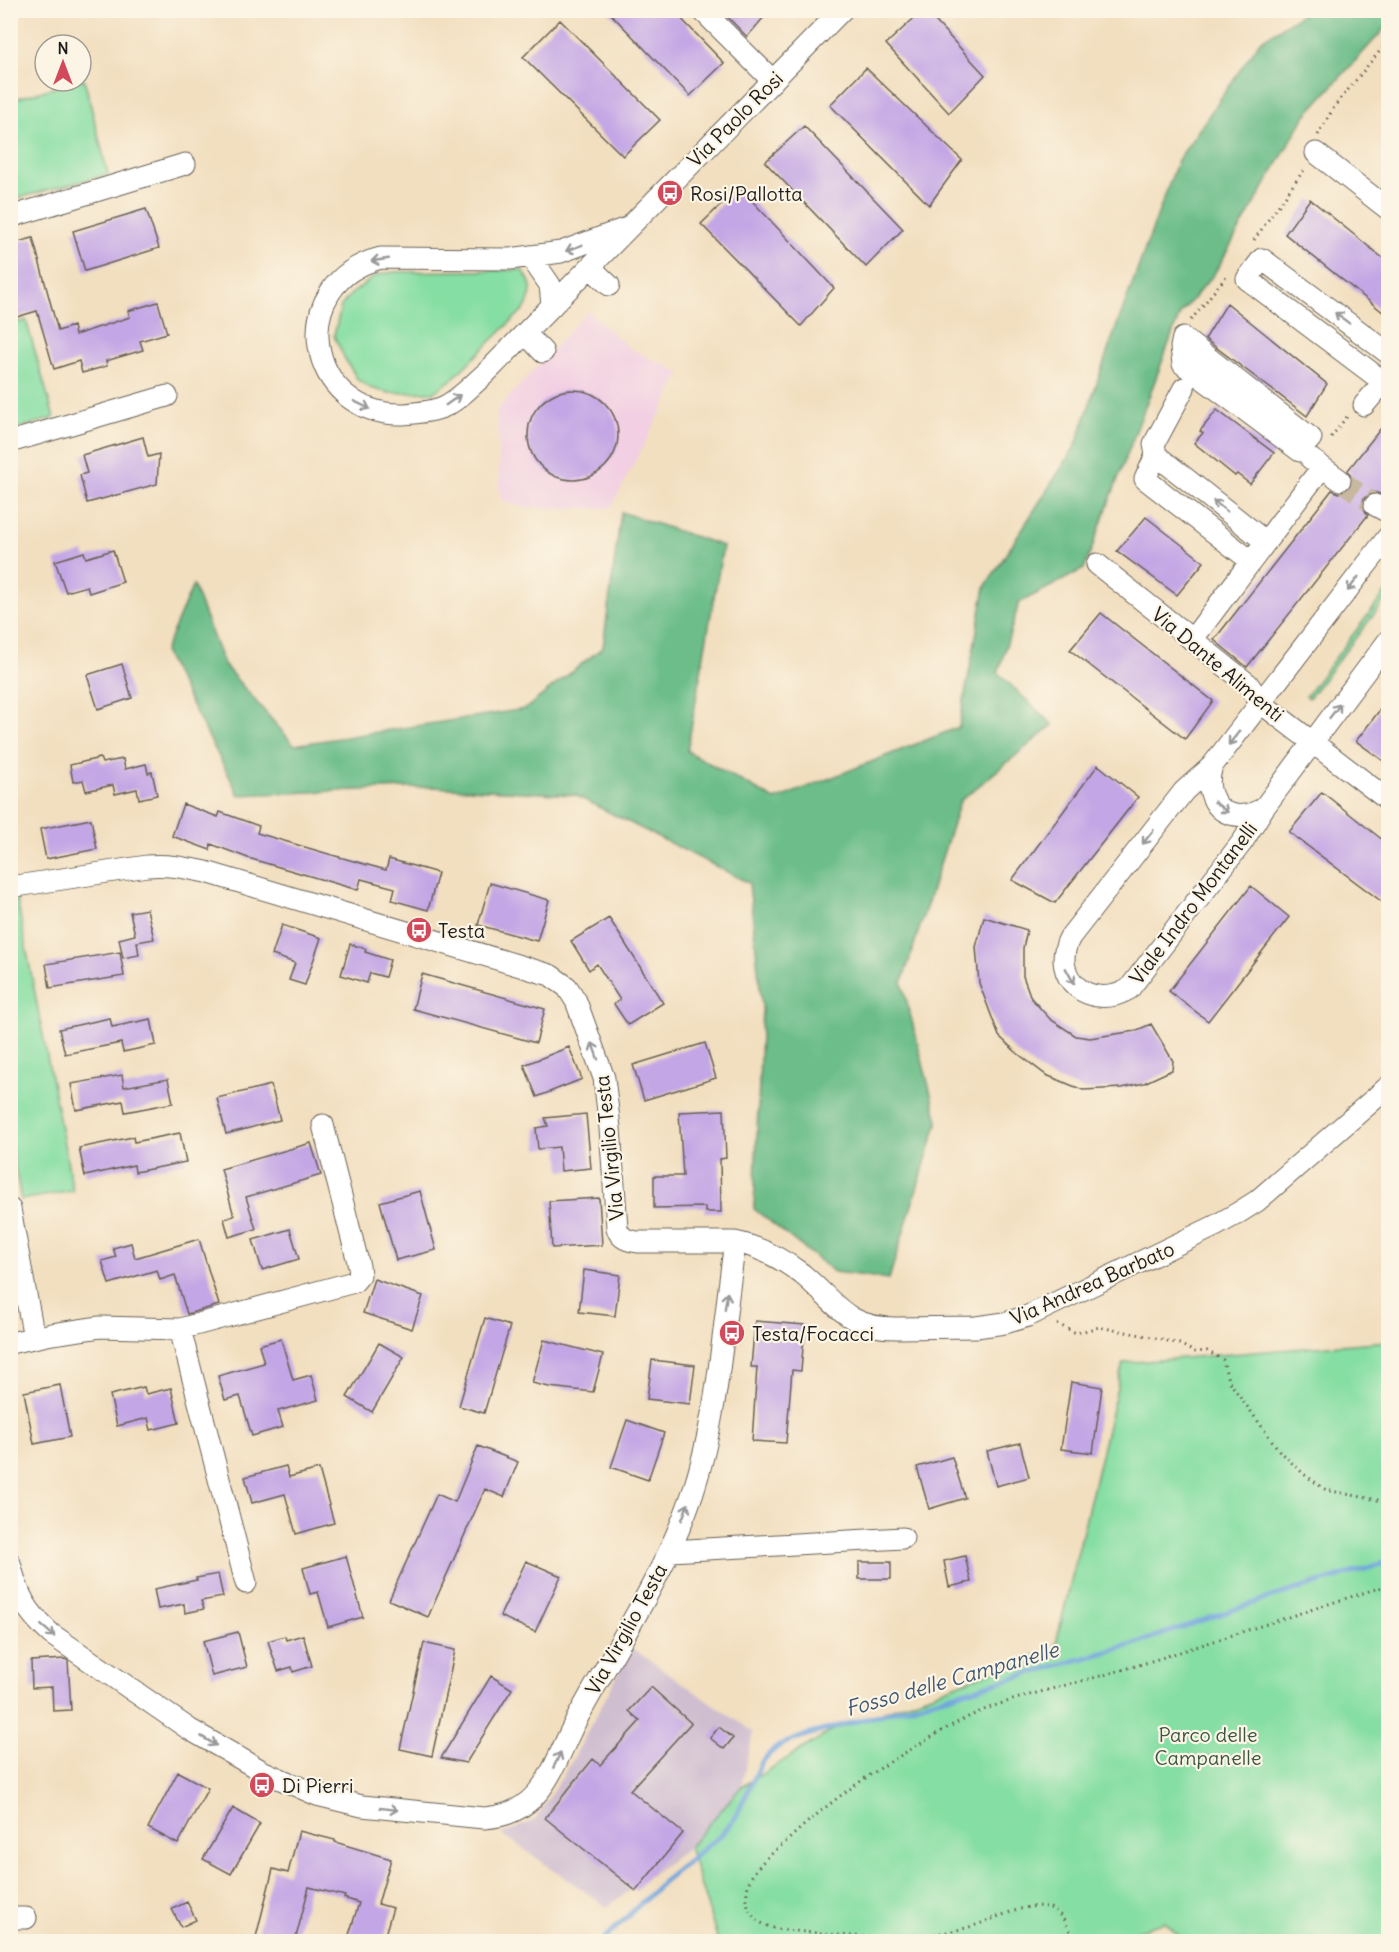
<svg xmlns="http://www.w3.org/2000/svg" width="1399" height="1952" viewBox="0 0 1399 1952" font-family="Delius,sans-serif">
	<rect width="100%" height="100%" fill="#fcf5e5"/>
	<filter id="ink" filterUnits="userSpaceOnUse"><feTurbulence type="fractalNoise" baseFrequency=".0167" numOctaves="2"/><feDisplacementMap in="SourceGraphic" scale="12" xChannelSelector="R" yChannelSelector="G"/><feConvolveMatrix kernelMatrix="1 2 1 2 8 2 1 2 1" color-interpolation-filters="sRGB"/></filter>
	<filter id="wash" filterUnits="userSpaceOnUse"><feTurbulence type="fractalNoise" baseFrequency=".008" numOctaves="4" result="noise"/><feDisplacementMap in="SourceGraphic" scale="24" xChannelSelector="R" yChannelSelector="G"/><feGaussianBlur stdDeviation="1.35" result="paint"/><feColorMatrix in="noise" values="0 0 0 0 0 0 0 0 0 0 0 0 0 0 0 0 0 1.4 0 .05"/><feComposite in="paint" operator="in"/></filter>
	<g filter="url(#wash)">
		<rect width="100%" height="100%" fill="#f2dfc0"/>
		<path fill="#f2cfe2" d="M588,311l41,37 52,25 -70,135h-85l-19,-5 -7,-6 -3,-87z"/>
		<path fill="#cfbdd0" d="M632,1648l121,84 -12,55 -52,60 -82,60 -105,-73 33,-14 36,-57z"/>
		<path fill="#85dea3" stroke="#507d60" stroke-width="1.5" d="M84,79l24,95 -97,26v-100z
			M522,270c12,15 11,20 4,37l-75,73 -17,12 -45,1 -19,-5 -12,-8 -13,-21 -11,-23 7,-30 10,-12 26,-19 16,-3z
			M26,320l28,98 -43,12v-105z
			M1388,589v7l-79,102 -3,-2z
			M17,900l56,291 -52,9 -11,-61v-238z
			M1388,1341v598l-8,3 -196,-1 -19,-19 -64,20 -383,-1 -29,-94 52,-60 90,-56 224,-83 68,-285z"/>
		<path fill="#6cbd89" stroke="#446c52" stroke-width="1.5" d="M1307,11h81v14l-83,91 -91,158 -34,40 -96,255 -65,34 -21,70 55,52 -93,76 -58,182 36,138 -49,158 -55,-7 -80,-63 8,-202 -13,-124 -174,-88 -143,-8 -193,8 -75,-143 29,-67 31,80 70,80 231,-36 78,-62 18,-135 102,34 -36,205 88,49 184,-73 26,-140 91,-142 34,-101 68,-184 82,-119z"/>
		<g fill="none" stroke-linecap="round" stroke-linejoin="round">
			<path stroke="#71a4dd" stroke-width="5" d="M601,1942l63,-61 58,-47 13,-16 27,-56 7,-8 11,-9 27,-10 321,-89 137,-47 123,-37"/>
		</g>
		<g id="blocks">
			<path fill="#c3a6e5" d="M607,10h66l51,53 -34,33z
				M721,10h49l-23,27z
				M923,10h2l60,65 -36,38 -63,-69z
				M560,20l100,100 -37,36 -100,-99z
				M866,68l96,92 -33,45 -99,-100z
				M804,126l99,103 -37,38 -101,-105z
				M739,187l95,101 -33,38 -100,-102z
				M1310,199l79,64v54l-104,-83z
				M146,209l13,39 -74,23 -12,-40z
				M33,238l25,93 15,-5 2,9 55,-18 -2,-6 30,-9 9,31 -27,8 3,9 -37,11 1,5 -25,7 -3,-12 -25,8 -17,-58 -27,8v-75z
				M1227,303l100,81 -20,32 -102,-77z
				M528 435a45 45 0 1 1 90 0a45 45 0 1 1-90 0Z
				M1217,410l57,43 -24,31 -13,-10 -2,2 -41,-33 9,-10 -3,-2z
				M1389,418v70l-6,7 -9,-3 -10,6 -2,8 6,9 -121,152 -33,-27 118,-150 7,3 11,-5 3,-7 -5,-11z
				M143,437l5,20 11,-3 -2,30 -70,19 -7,-28 7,-2 -5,-18z
				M1146,517l58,45 -27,33 -60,-44z
				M113,550l10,32 -34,11 -2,-7 -21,6 -11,-31 29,-9 2,6z
				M1101,613l112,88 -28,38 -115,-89z
				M122,664l10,34 -34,11 -11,-34z
				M1389,698v67l-33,-24z
				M100,758l2,5 21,-4 2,10 21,-5 2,9 4,-1 5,23 -18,4 -2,-10 -22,5 -2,-9 -27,6 -3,-11 -10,2 -3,-17z
				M1098,765l40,32 -83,106 -43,-23z
				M1322,792l67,53v62l-100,-75z
				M183,804l35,13 2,-5 39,14 -2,7 75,22 54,15 3,-11 49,14 -10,37 -36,-10 3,-12 -34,-9 -3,11 -110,-32 -37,-14 -1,6 -38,-14z
				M91,819l6,30 -51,10 -6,-30z
				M490,883l59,17 -12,41 -59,-16z
				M1251,886l38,31 -81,104 -39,-30z
				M147,909l7,30 -17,3 2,13 -16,3 -4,-19 16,-4 -5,-23z
				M984,917l43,13 -4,18v28l8,22 19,21 26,17 14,2 45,-7 16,-7 22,37 -1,9 -28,13 -22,5 -39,2 -37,-15 -29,-22 -18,-17 -20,-53 -3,-36z
				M609,918l54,85 -35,22 -14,-21 6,-4 -23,-36 -8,6 -18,-29z
				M282,925l39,13 -16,47 -16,-5 6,-17 -23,-8z
				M350,944l16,5 -1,3 25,8 -5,17 -15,-4 -3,10 -26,-8z
				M120,952l4,24 -74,12 -4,-24z
				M422,974l123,35 -9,34 -123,-34z
				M110,1018l2,9 39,-8 5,26 -33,7 -2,-9 -56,11 -6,-25z
				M705,1043l11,35 -72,22 -11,-35z
				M569,1047l13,32 -45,18 -13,-32z
				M122,1075l2,12 44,-8 5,24 -48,9 -2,-11 -47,9 -5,-26z
				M271,1085l9,35 -54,14 -9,-36z
				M724,1110l2,48 -6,1 1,53h-16v-5l-51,1v-32h29l-4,-64z
				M586,1114l5,54 -30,3 -2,-24 -21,2 -2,-21 12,-2 -3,-8z
				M180,1133l6,29 -51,10 -1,-7 -49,11 -6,-28 54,-11 1,5z
				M311,1143l10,32 -75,22 10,32 -27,8 -5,-18 10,-3 -13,-47z
				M420,1191l16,59 -40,10 -16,-58z
				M599,1198l3,47 -50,3 -3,-47z
				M290,1229l9,30 -37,11 -9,-30z
				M199,1239l20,66 -32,9 -12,-39 -15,5 -3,-10 -48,14 -7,-23 14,-4 -3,-9 18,-5 4,15z
				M584,1270l36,5 -5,41 -36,-4z
				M374,1279l49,17 -11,33 -49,-16z
				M485,1318l25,8 -26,87 -25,-7z
				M755,1321l50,4 -4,46 -9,-1 -6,73 -34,-2 5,-74h-6z
				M281,1339l12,41 18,-5 7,25 -40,11 5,16 -31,9 -12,-40 -15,4 -7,-24 46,-13 -5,-18z
				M544,1340l59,15 -10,37 -44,-5 -17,-4z
				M379,1343l25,14 -32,55 -25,-15z
				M652,1360l43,5 -5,39 -43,-5z
				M1071,1382l31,5 -9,66 -32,-4z
				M60,1385l10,52 -36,7 -10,-52z
				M144,1387l2,7 25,-6 8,35 -28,7 -3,-12 -31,8 -7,-31z
				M627,1420l37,13 -16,47 -37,-13z
				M1020,1443l9,34 -33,9 -9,-35z
				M478,1446l40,16 -14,35 -19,-8 -57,128 -39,-17 48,-106 18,8z
				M952,1457l13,41 -36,11 -12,-42z
				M286,1466l3,11 30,-8 15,54 -38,11 -11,-40 -33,9 -7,-26z
				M346,1556l17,61 -35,10 -10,-35 -8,2 -7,-26z
				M965,1556l6,26 -22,5 -5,-26z
				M526,1561l35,15 -26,56 -35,-16z
				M859,1562h32v17h-32z
				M218,1574l5,23 -22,4 3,8 -19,4 -1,-9 -26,5 -4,-20 43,-9 -1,-2z
				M238,1632l9,35 -35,9 -9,-35z
				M303,1635l9,31 -19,6 -1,-5 -14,4 -10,-30 17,-5 1,4z
				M424,1643l31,7 -23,106 -32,-7z
				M65,1659l3,2 3,49 -18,1 -1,-24 -20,1 -1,-27z
				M491,1676l21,13 -46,74 -25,-5z
				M651,1687l40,36 -61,67 53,43 -47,58 -91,-73 48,-59 7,6 40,-44 -11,-10z
				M719,1727l14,11 -9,11 -14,-11z
				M178,1772l30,16 -30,56 -30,-16z
				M233,1808l27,16 -29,50 -28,-15z
				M299,1831l36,9v2l56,17 -13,45 15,4 -10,33h-36l12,-38 -15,-5 1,-2 -36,-9 -14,54h-40l18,-72 15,4z
				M187,1902l9,18 -15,7 -9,-18z"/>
		</g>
	</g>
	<g filter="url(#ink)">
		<use href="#blocks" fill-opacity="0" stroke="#676055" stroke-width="1.5"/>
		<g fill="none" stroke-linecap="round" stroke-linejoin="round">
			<path stroke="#c7b89f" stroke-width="21" stroke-dasharray="21 10" stroke-linecap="butt" d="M1340,480l35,25"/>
			<g stroke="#676055" stroke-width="23">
				<path id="minor" d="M702,10l71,71
					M1316,153l72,56
					M10,217l175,-53
					M629,227l-68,25 -51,7 -129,-1c-97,24 -76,158 22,156 13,-1 29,-2 40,-7 16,-7 30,-23 43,-34l356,-363
					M530,256l20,29 2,21
					M590,267l19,18
					M525,333l18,19
					M1183,338l128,100 -11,13 -117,-87 -2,-17z
					M1385,383l-138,-104 15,-20 126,94
					M1364,405l24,-28
					M10,442l157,-46
					M1156,455l-2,-11 30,-56
					M1311,459l29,21
					M1375,505l13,7
					M1388,537l-176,229 -28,25 -114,146c-22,41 21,75 59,52l114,-148 20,-32 125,-168
					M1251,561l-106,-82 11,-24 110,87
					M1097,564l151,120 13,19 127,97
					M1192,640l130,-173
					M1212,766c-8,24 3,53 33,49 6,0 12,-4 18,-6
					M10,887l137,-21c20,-2 39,2 59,6l344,103 17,12 9,14 28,77 6,50 7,100c3,11 12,13 22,14h96c-12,83 -16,170 -42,250 -27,80 -74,150 -114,223 -25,44 -33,100 -95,103l-122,-12 -45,-11 -55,-24 -73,-42 -138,-95c-25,-23 -33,-38 -41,-71
					M10,1209l24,129
					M735,1242c25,5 46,16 67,32 35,29 43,54 94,54l80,-1 29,-4 23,-7 187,-90 23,-13 19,-12 131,-114
					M180,1329l66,254
					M10,1343l42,-9 48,-7 80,2 174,-47 6,-7 -1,-9 -36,-141
					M670,1551l233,-13
					M10,1918h16"/>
			</g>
			<path stroke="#676055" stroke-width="3" stroke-dasharray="1.5 4.5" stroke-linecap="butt" d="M1318,135l16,-28 54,-66
				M1254,240l52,-73
				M1191,320l37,-46
				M1331,437l18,-23
				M1057,1324l19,9 23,-6 48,9 33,8 14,8 13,-1 16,9 5,20 53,73 24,22 21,15 62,12
				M1075,1942c-7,-13 -12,-31 -28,-35 -20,-5 -55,13 -74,19 -63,18 -131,10 -195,3 -20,-4 -33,-15 -31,-37 1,-22 26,-39 41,-52 40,-38 85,-69 132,-96 24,-15 51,-30 77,-39 48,-16 97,-26 145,-41 82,-26 164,-53 246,-79"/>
			<use href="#minor" stroke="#fff" stroke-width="21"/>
		</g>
		<defs><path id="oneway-shaft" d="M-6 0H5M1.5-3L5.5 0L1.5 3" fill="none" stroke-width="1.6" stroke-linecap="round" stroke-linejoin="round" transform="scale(1.5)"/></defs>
		<g stroke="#999">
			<use href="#oneway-shaft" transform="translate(574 248) rotate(159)"/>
			<use href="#oneway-shaft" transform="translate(380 260) rotate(172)"/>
			<use href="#oneway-shaft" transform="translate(1342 318) rotate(-143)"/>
			<use href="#oneway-shaft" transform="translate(453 400) rotate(-35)"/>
			<use href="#oneway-shaft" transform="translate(362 405) rotate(26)"/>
			<use href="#oneway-shaft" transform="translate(1220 506) rotate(-142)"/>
			<use href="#oneway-shaft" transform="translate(1353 584) rotate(127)"/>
			<use href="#oneway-shaft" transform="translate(1335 711) rotate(-52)"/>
			<use href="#oneway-shaft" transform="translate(1234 738) rotate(128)"/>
			<use href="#oneway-shaft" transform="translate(1221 807) rotate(38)"/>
			<use href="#oneway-shaft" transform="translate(1148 837) rotate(128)"/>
			<use href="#oneway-shaft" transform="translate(1070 976) rotate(61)"/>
			<use href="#oneway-shaft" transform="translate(595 1051) rotate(-110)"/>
			<use href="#oneway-shaft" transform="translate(726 1301) rotate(-82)"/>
			<use href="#oneway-shaft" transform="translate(685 1512) rotate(-69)"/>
			<use href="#oneway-shaft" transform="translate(48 1631) rotate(41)"/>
			<use href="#oneway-shaft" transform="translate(209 1741) rotate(31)"/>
			<use href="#oneway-shaft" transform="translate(557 1760) rotate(-65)"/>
			<use href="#oneway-shaft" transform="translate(389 1809) rotate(7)"/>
		</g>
	</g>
	<defs>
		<g id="bus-disc" transform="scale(1.35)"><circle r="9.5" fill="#d1495b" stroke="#fcf5e5"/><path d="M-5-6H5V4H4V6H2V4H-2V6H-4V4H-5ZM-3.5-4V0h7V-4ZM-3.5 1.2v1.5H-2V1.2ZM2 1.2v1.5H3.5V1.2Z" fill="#fff"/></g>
	</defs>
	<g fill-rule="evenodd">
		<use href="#bus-disc" x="670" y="193"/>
		<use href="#bus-disc" x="419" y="930"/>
		<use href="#bus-disc" x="732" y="1333"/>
		<use href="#bus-disc" x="262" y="1785"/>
	</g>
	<g text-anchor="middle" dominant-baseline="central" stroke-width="4.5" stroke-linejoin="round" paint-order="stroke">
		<g font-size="20" fill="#1c1c1c" stroke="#fcf5e5">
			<text transform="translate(735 119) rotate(-45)">Via Paolo Rosi</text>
			<text transform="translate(1218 664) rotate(40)">Via Dante Alimenti</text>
			<text transform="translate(1193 903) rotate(-53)">Viale Indro Montanelli</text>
			<text transform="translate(609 1148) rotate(-96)">Via Virgilio Testa</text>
			<text transform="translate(1092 1283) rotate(-24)">Via Andrea Barbato</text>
			<text transform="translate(626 1629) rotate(-61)">Via Virgilio Testa</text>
		</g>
		<g font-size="20" fill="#1c1c1c" stroke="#fcf5e5" text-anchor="start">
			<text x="690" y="193">Rosi/Pallotta</text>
			<text x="438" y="930">Testa</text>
			<text x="752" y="1333">Testa/Focacci</text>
			<text x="282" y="1785">Di Pierri</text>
		</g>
		<g font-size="20" fill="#3c5644" stroke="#fcf5e5">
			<text x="1208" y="1734">Parco delle<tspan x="1208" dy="23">Campanelle</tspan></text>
		</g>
		<g font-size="21" font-style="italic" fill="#425973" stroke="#fcf5e5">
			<text transform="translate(952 1679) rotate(-16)">Fosso delle Campanelle</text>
		</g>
	</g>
	<rect width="1399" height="1952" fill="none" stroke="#fcf5e5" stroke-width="36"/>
	<g transform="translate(63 63)"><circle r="28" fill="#fcf5e5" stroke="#a29e95" stroke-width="1.5"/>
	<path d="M0-4.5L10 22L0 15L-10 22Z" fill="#d1495b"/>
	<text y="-9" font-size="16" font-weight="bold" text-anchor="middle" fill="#1c1c1c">N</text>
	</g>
</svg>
